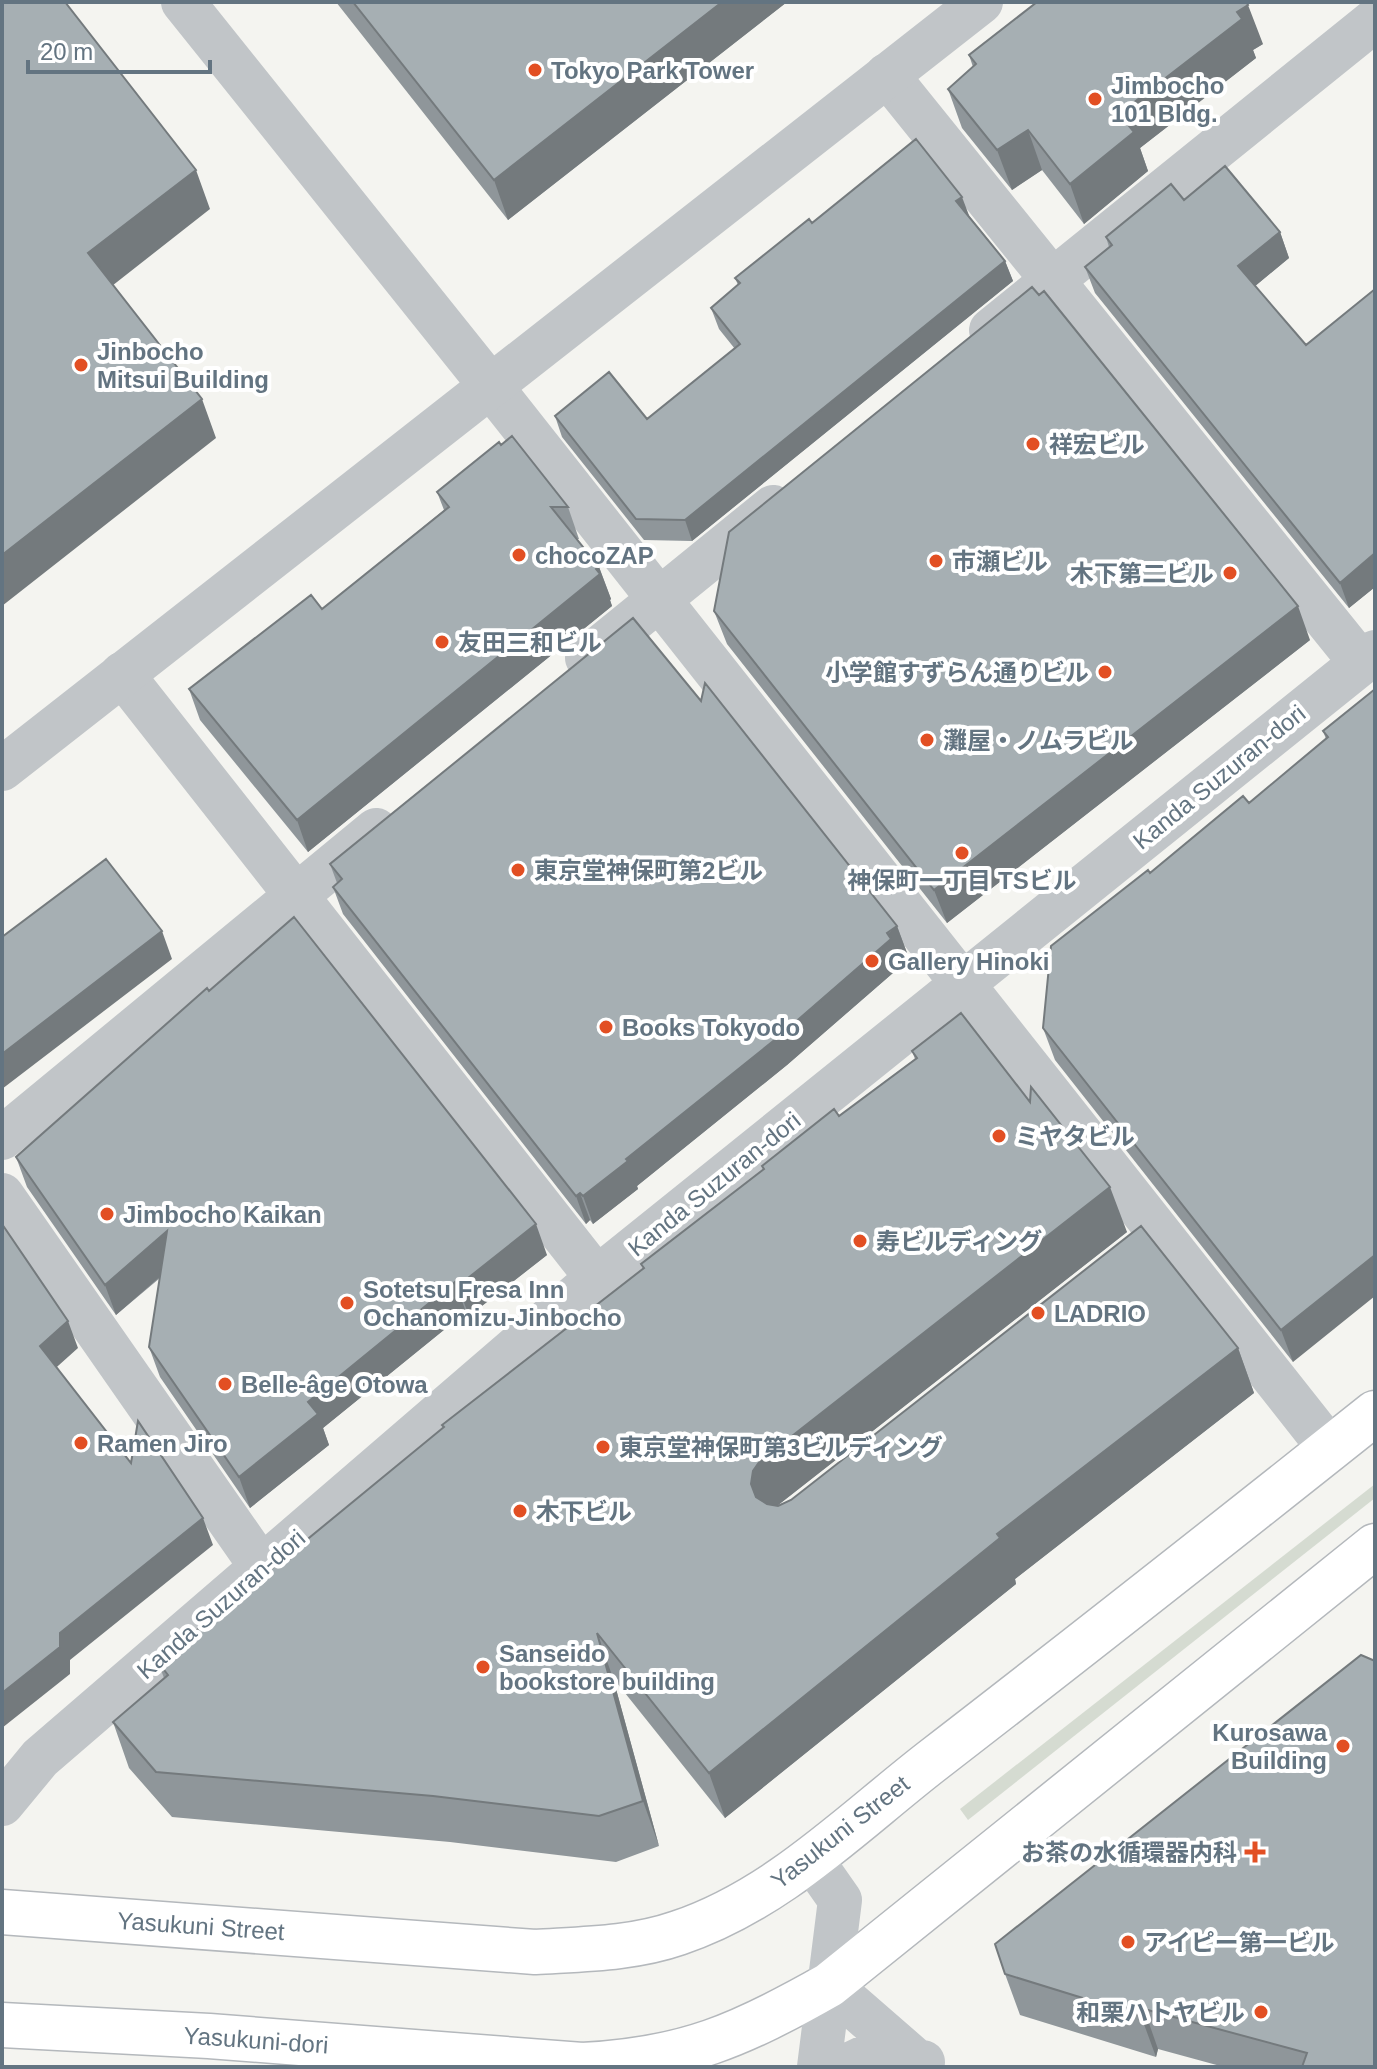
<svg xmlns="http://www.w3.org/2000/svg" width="1377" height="2069" viewBox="0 0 1377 2069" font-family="Helvetica,'Noto Sans JP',sans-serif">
	<rect width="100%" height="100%" fill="#f4f4f0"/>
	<path fill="#d5dbd1" d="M1375,1484v14l-407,322 -8,-11z"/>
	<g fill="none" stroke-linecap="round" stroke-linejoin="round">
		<g stroke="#b4b8bc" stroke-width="47">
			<path id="primary" d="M2,1912l533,40c48,-3 97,-3 143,-19 99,-33 174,-110 254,-172 149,-115 296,-231 443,-348
				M2,2025l207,11 373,29c103,-5 159,-30 247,-80l546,-439"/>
		</g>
		<path stroke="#c1c5c8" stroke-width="44" d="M887,75l474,588
			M991,330l384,-310
			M489,384l841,1065
			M587,658l186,-151
			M122,674l475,604
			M2,1138l374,-308
			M2,1195l260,373
			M2,1804l38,-46 557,-480 778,-626
			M812,1860l28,40 -21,167
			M829,1985l85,74
			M844,2067l25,-12 54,7"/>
		<path stroke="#c1c5c8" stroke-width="44" d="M183,2l306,382
			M2,769l979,-767"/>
		<use href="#primary" stroke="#fff" stroke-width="44"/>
	</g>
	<path fill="#8f969a" d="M336,2h451l-279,218z
		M1263,44l-10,6 3,8 -116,90 8,23 -64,53 -42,-54 -30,20 -50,-62 -14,-39 25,-22 -4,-12z
		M1184,200l96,32 9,26 -34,28 51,59 69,-56v298l-26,21 -254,-315 -10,-26 24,-20 -3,-10z
		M970,217l35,44 8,20 -321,260 -48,-1 -82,-103 -7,-21 92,3 88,-70 -16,-20 -8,-21 27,-23 -3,-7 77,-55z
		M437,492l131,15 11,32h-3l23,28 12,32 -1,1 2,6 -304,246 -108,-132 -11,-31 133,-80 122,-99z
		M714,611l596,29 -363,283 -220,-279z
		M1375,689l-82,673 -238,-302 -12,-32 107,-155 99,-70 77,-64 -3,-8z
		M701,701l196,225 10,27 -9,6 3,7 -114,99 -150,121 1,3 -45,35 -3,-4 -4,4 -243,-310 -10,-27 4,-4 -7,-19z
		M209,991l338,264 -78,61 -3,-4 -143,116 6,17 -79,63 -90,-131 -11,-30 11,-69 -44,37 -89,-128 -11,-30z
		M912,1051l215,181 -349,273 460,-157 16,45 -239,186 1,5 -291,234 -112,-140 46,168 -43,16 -166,-20 -278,-25 -43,-49 -16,-46 51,-44 -6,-16 285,-234 -1,-3 201,-156 -2,-5 122,-94 -1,-4 77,-50 76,-57z
		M1005,1974l370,93h-151l-66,-18 -2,8 -136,-42z"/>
	<path fill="#747a7d" d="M722,2h65l-279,218 -14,-40z
		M1248,5l15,39 -10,6 3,8 -116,90 8,23 -64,53 -14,-40 49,-70 118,-102z
		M1028,130l14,40 -30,20 -15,-40z
		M196,170l14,39 -107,84 -15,-40z
		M962,197l8,21 -14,-17z
		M1280,232l9,26 -41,34 -10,-26z
		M1005,261l8,20 -321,260 -7,-21z
		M202,399l14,39 -214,168v-51z
		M1375,553v34l-26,21 -9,-25z
		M599,567l12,32 -1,1 2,6 -304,246 -11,-32z
		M1298,606l12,34 -363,283 -13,-33z
		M897,926l10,27 -9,6 3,7 -114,99 -150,121 1,3 -45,35 -10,-28z
		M162,931l10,28 -170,130v-35z
		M1110,1187l17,45 -350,274 -10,23 -16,-45 2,-13 7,-10z
		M580,1193l10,27 -4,4 -10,-28z
		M536,1224l11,31 -78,61 -11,-30z
		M167,1231l11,30 -62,54 -11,-30z
		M1375,1255v41l-82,66 -12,-32z
		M455,1282l11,30 -143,116 6,17 -79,63 -11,-31 69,-75z
		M68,1321l10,27 -29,26 -9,-28z
		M1238,1348l16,45 -239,186 1,5 -291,234 -16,-45 288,-239z
		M203,1518l10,27 -143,115v14l-68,54v-35l58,-60z
		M597,1633l16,45 46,168 -16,-45z
		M1144,2009l14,40 -2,8 -15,-41z"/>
	<path fill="#a6afb3" stroke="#747a7d" stroke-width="2" d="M2,2h63l131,168 -108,83 114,146 -200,156z
		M353,2h369l-228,178z
		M1037,2h209l2,3 -11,7 5,7 -123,95 15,18 -64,52 -42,-54 -31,20 -49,-61 28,-25 -7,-9z
		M916,139l46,58 -6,4 49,60 -320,259 -49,-1 -81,-103 54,-44 38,47 93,-75 -29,-36 29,-25 -5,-5 74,-59 3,4z
		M1225,166l55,66 -42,34 68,79 69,-56v264l-35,30 -255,-316 27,-22 -6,-8 65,-53 13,16z
		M1032,287l7,8 5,-4 254,315 -364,284 -220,-279 15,-79z
		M512,436l56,71h-17l48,60 -3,2 4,5 -303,246 -108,-131 122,-94 11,14 127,-102 -12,-15 62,-50 2,3z
		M633,618l68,83 4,-18 192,243 -10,7 4,6 -114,99 -151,121 2,2 -45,35 -3,-3 -4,3 -243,-309 9,-8 -12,-15z
		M1375,689v566l-94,75 -238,-302 8,-82 97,-76 2,3 93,-77 6,7 79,-66 -5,-6z
		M106,859l56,72 -160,123v-117z
		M294,917l242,307 -78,62 -3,-4 -147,120 10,12 -79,63 -90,-130 18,-116 -62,54 -89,-128 191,-169 2,3z
		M961,1013l69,89 1,-15 79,100 -350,274 -7,10 -2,13 5,13 11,7 11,2 13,-6 350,-274 97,122 -241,186 3,4 -291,235 -112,-140 46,168 -44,15 -166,-20 -277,-24 -43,-50 55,-47 -10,-13 286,-235 -2,-2 202,-157 -3,-4 123,-95 -2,-3 72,-57 5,7 78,-58 -5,-7z
		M2,1224l66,97 -28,25 91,117 7,-42 65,97 -143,115v14l-58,46z
		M1361,1655l14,6v406h-73l5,-14 -163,-44 -3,7 -136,-42 -10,-30z"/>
	<g fill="#e24f23" stroke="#fff" stroke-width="3">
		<circle cx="535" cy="70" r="8"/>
		<circle cx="1095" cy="99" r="8"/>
		<circle cx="81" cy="365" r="8"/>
		<circle cx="1033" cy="444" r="8"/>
		<circle cx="519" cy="555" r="8"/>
		<circle cx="936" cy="561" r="8"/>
		<circle cx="1230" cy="573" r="8"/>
		<circle cx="442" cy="642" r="8"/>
		<circle cx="1105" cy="672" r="8"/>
		<circle cx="927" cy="740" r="8"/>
		<circle cx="962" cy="853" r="8"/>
		<circle cx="518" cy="870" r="8"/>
		<circle cx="872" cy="961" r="8"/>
		<circle cx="606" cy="1027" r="8"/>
		<circle cx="999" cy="1136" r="8"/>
		<circle cx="107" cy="1214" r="8"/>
		<circle cx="860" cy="1241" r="8"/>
		<circle cx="347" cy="1303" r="8"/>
		<circle cx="1038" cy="1313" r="8"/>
		<circle cx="225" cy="1384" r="8"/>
		<circle cx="81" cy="1443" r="8"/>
		<circle cx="603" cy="1447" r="8"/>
		<circle cx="520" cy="1511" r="8"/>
		<circle cx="483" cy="1667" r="8"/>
		<circle cx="1343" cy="1746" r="8"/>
		<path d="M1251 1840h8v8h8v8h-8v8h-8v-8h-8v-8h8z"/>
		<circle cx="1128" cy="1942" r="8"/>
		<circle cx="1261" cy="2012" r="8"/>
	</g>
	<g text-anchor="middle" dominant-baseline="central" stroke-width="8" stroke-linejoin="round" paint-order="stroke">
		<g font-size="24" font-weight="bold" fill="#637481" stroke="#fff" text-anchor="start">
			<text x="551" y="70">Tokyo Park Tower</text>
			<text x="1111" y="85">Jimbocho<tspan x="1111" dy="28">101 Bldg.</tspan></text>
			<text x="97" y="351">Jinbocho<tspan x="97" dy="28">Mitsui Building</tspan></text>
			<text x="1049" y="444">祥宏ビル</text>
			<text x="535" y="555">chocoZAP</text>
			<text x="952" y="561">市瀬ビル</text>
			<text x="1214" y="573" text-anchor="end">木下第二ビル</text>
			<text x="458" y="642">友田三和ビル</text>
			<text x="1089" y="672" text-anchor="end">小学館すずらん通りビル</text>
			<text x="943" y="740">灘屋・ノムラビル</text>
			<text x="534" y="870">東京堂神保町第2ビル</text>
			<text x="962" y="880" text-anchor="middle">神保町一丁目 TSビル</text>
			<text x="888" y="961">Gallery Hinoki</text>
			<text x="622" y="1027">Books Tokyodo</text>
			<text x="1015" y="1136">ミヤタビル</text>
			<text x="123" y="1214">Jimbocho Kaikan</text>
			<text x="876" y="1241">寿ビルディング</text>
			<text x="363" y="1289">Sotetsu Fresa Inn<tspan x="363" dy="28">Ochanomizu-Jinbocho</tspan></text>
			<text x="1054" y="1313">LADRIO</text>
			<text x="241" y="1384">Belle-âge Otowa</text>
			<text x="97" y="1443">Ramen Jiro</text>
			<text x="619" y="1447">東京堂神保町第3ビルディング</text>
			<text x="536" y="1511">木下ビル</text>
			<text x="499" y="1653">Sanseido<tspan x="499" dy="28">bookstore building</tspan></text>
			<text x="1327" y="1732" text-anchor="end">Kurosawa<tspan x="1327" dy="28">Building</tspan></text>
			<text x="1237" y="1852" text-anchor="end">お茶の水循環器内科</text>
			<text x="1144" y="1942">アイピー第一ビル</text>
			<text x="1245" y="2012" text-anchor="end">和栗ハトヤビル</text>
		</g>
		<g font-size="24" fill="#637481" stroke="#fff">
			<text transform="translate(1219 777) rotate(-39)">Kanda Suzuran-dori</text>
			<text transform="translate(714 1184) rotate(-39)">Kanda Suzuran-dori</text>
			<text transform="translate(221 1604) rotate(-41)">Kanda Suzuran-dori</text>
			<text transform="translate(840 1832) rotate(-38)">Yasukuni Street</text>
			<text transform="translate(201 1926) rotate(4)">Yasukuni Street</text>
			<text transform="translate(256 2040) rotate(4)">Yasukuni-dori</text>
		</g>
	</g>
	<rect width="1377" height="2069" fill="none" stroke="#637481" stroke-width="8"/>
	<path d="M28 60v12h182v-12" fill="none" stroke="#637481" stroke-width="4"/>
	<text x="40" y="60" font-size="24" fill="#637481" stroke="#ffffff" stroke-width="6" paint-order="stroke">20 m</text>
</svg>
